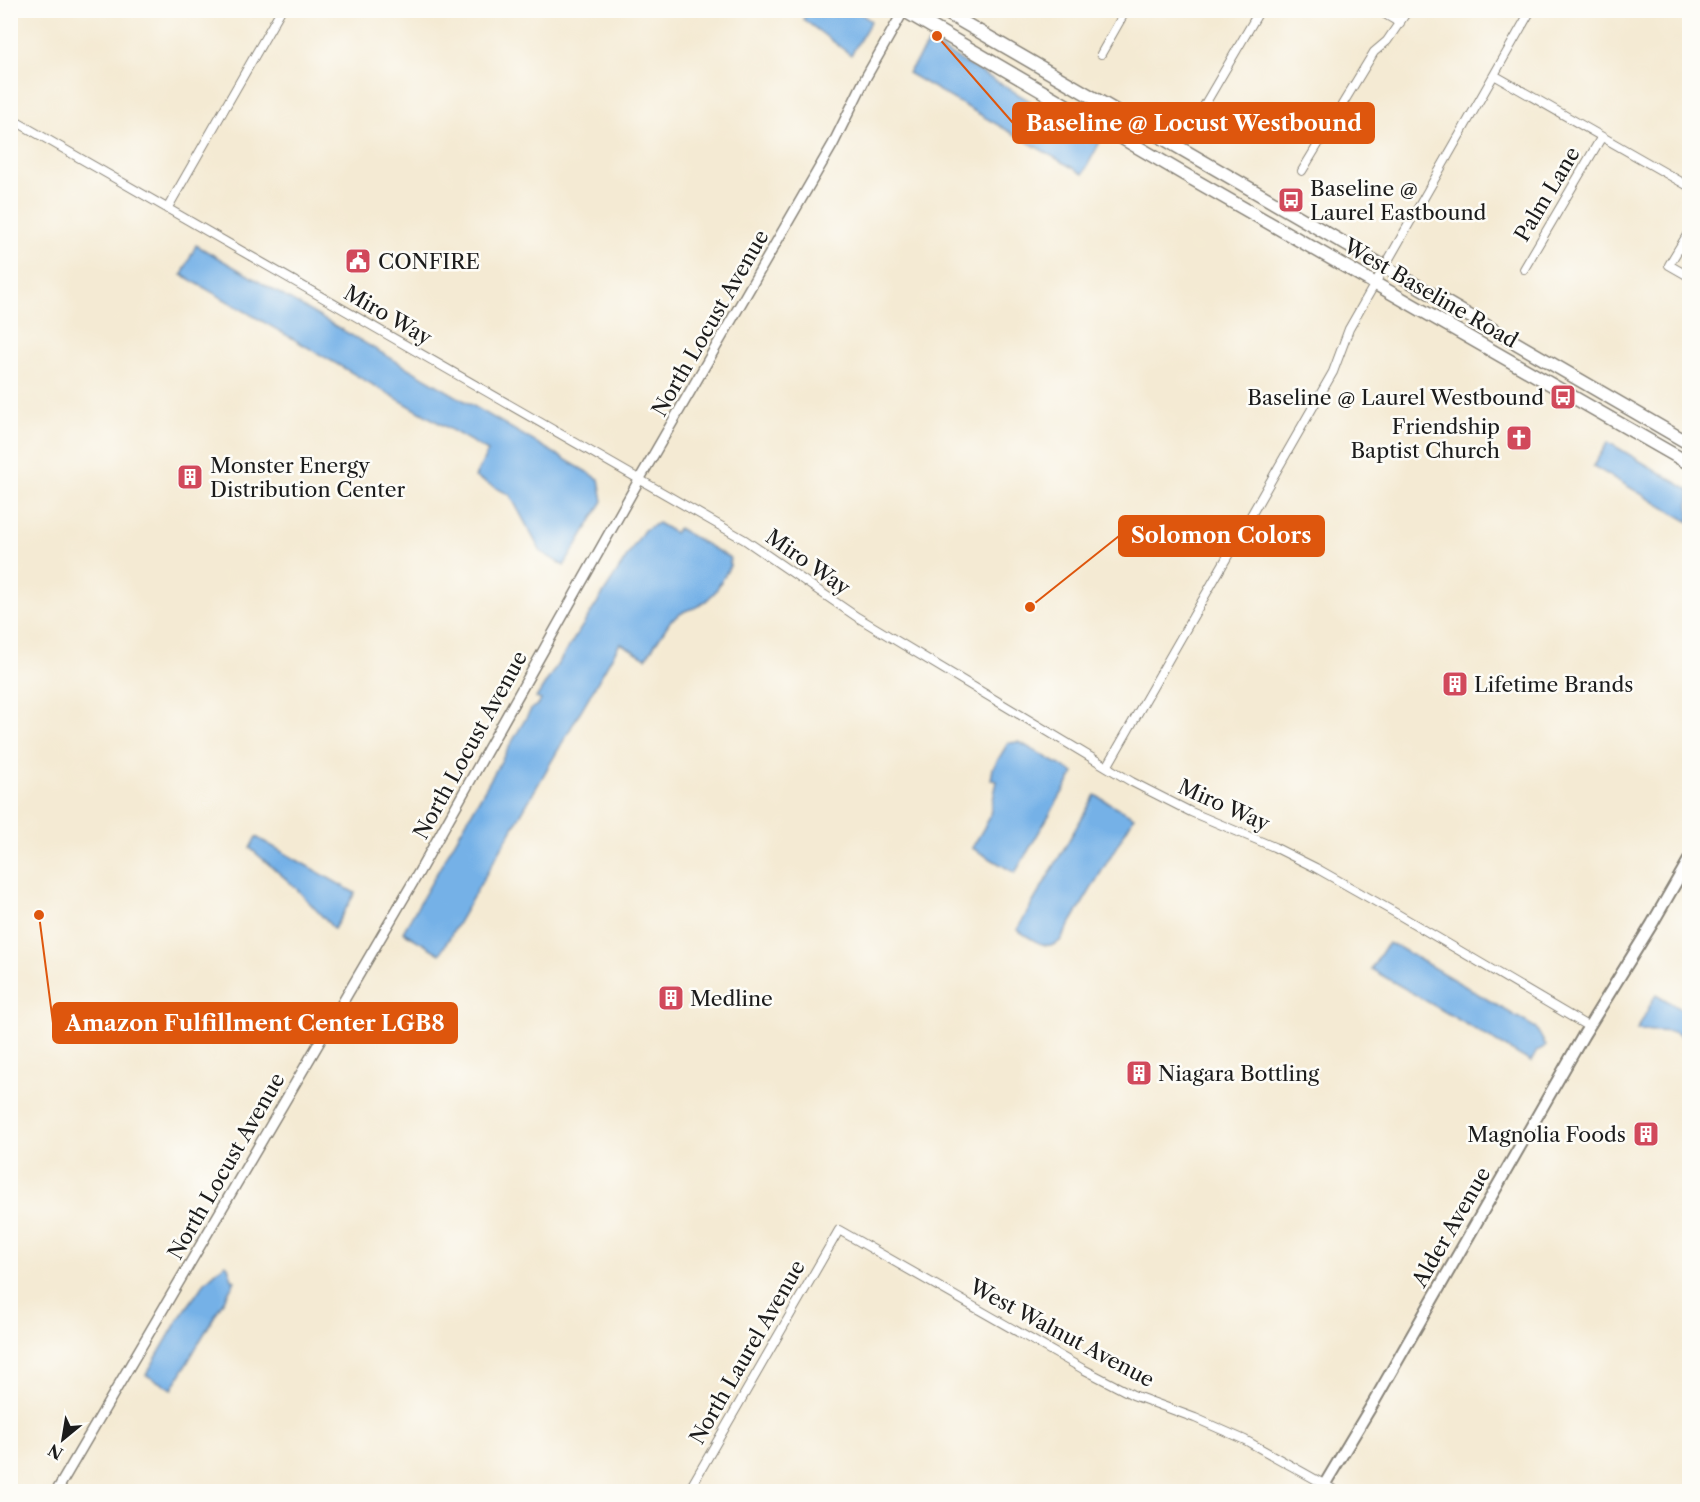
<svg xmlns="http://www.w3.org/2000/svg" width="1700" height="1502" viewBox="0 0 1700 1502" font-family="'Libre Caslon Text',serif">
	<rect width="100%" height="100%" fill="#fdfcf7"/>
	<filter id="ink" filterUnits="userSpaceOnUse"><feTurbulence type="fractalNoise" baseFrequency=".0167" numOctaves="2"/><feDisplacementMap in="SourceGraphic" scale="12" xChannelSelector="R" yChannelSelector="G"/><feConvolveMatrix kernelMatrix="1 2 1 2 8 2 1 2 1" color-interpolation-filters="sRGB"/></filter>
	<filter id="wash" filterUnits="userSpaceOnUse"><feTurbulence type="fractalNoise" baseFrequency=".008" numOctaves="4" result="noise"/><feDisplacementMap in="SourceGraphic" scale="24" xChannelSelector="R" yChannelSelector="G"/><feGaussianBlur stdDeviation="1.35" result="paint"/><feColorMatrix in="noise" values="0 0 0 0 0 0 0 0 0 0 0 0 0 0 0 0 0 1.4 0 .05"/><feComposite in="paint" operator="in"/></filter>
	<g filter="url(#wash)">
		<rect width="100%" height="100%" fill="#f4ead3"/>
		<path fill="#75b1e7" stroke="#486682" stroke-width="1.5" d="M857,11l14,10 -20,34 -48,-36 5,-8z
			M929,42l171,100 -17,32 -175,-101z
			M196,245l403,234 4,22 -39,65 -23,-14 -31,-57 -35,-18 13,-26 -306,-176z
			M1608,442l81,48v32l-96,-56z
			M658,523l17,10 3,-5 52,30v8l-15,26 -9,9 -9,6 -12,4 -14,9 -25,38 -26,-15 -180,311 -37,-22 117,-204 12,-20 7,-4 2,-4 -5,-2 108,-168z
			M1019,742l55,31 -59,100 -43,-25 17,-29 8,-38 -6,-1 2,-12 15,-25z
			M1095,795l39,22 -74,124c-13,12 -30,-4 -43,-11z
			M256,837l99,56 -21,36 -40,-43 -44,-38z
			M1388,943l12,5 136,80 10,18 -9,5 -6,11 -160,-93z
			M1656,994l33,20v26l-15,-8 -37,-2z
			M225,1264l3,2 4,13 3,2 -63,108 -26,-14 32,-55 27,-38z"/>
	</g>
	<g filter="url(#ink)">
		<g fill="none" stroke-linecap="round" stroke-linejoin="round">
			<g stroke="#888378" stroke-width="10">
				<path id="minor" d="M1378,10l22,13
					M1101,54l25,-44
					M1494,75l196,112
					M1201,111l59,-101
					M10,118l735,422 112,77 275,165 59,30 83,35 42,21 78,44 195,115
					M1302,171l72,-119 13,-11 21,-31
					M167,209l114,-199
					M1690,230l-21,35 21,12
					M1524,269l77,-131
					M1107,767l226,-395 16,-43 182,-319
					M688,1492l151,-262 244,139 50,26 62,23 50,22 93,52"/>
			</g>
			<g stroke="#888378" stroke-width="12">
				<path id="tertiary" d="M56,1492l363,-620 220,-392 194,-336 33,-67 38,-67"/>
			</g>
			<g stroke="#888378" stroke-width="14">
				<path id="secondary" d="M1320,1492l55,-92 208,-364 69,-112 38,-66"/>
			</g>
			<g stroke="#888378" stroke-width="15">
				<path id="primary" d="M903,10l279,163 508,291
					M942,10l748,434"/>
			</g>
			<use href="#minor" stroke="#fff" stroke-width="8"/>
			<use href="#tertiary" stroke="#fff" stroke-width="9"/>
			<use href="#secondary" stroke="#fff" stroke-width="10"/>
			<use href="#primary" stroke="#fff" stroke-width="12"/>
		</g>
	</g>
	<defs>
		<g id="bus-square" transform="scale(1.35)"><rect x="-9" y="-9" width="18" height="18" rx="4" fill="#d1495b" stroke="#fdfcf7"/><path d="M-5-6H5V4H4V6H2V4H-2V6H-4V4H-5ZM-3.5-4V0h7V-4ZM-3.5 1.2v1.5H-2V1.2ZM2 1.2v1.5H3.5V1.2Z" fill="#fff"/></g>
		<g id="civic-square" transform="scale(1.35)"><rect x="-9" y="-9" width="18" height="18" rx="4" fill="#d1495b" stroke="#fdfcf7"/><path d="M-.6-6.5H3V-4.5H.6V-3L4-1V1h2V6H-6V1h2V-1L-.6-3ZM-1.2 2.5V6h2.4V2.5Z" fill="#fff"/></g>
		<g id="church-square" transform="scale(1.35)"><rect x="-9" y="-9" width="18" height="18" rx="4" fill="#d1495b" stroke="#fdfcf7"/><path d="M-1.2-6h2.4v3.5h3.3v2.4h-3.3V6h-2.4V-.1h-3.3v-2.4h3.3Z" fill="#fff"/></g>
		<g id="building-square" transform="scale(1.35)"><rect x="-9" y="-9" width="18" height="18" rx="4" fill="#d1495b" stroke="#fdfcf7"/><path d="M-4-6H4V6H1V3H-1V6H-4ZM-2.5-4.3h1.7v1.8h-1.7ZM.8-4.3h1.7v1.8H.8ZM-2.5-1h1.7V.8h-1.7ZM.8-1h1.7V.8H.8Z" fill="#fff"/></g>
	</defs>
	<g fill-rule="evenodd">
		<use href="#bus-square" x="1291" y="200"/>
		<use href="#civic-square" x="358" y="261"/>
		<use href="#bus-square" x="1563" y="397"/>
		<use href="#church-square" x="1519" y="438"/>
		<use href="#building-square" x="190" y="477"/>
		<use href="#building-square" x="1455" y="684"/>
		<use href="#building-square" x="671" y="998"/>
		<use href="#building-square" x="1139" y="1073"/>
		<use href="#building-square" x="1646" y="1134"/>
	</g>
	<g text-anchor="middle" dominant-baseline="central" stroke-width="5" stroke-linejoin="round" paint-order="stroke">
		<g font-size="21" fill="#1c1c1c" stroke="#fdfcf7" text-anchor="start">
			<text x="1310" y="188">Baseline @<tspan x="1310" dy="24">Laurel Eastbound</tspan></text>
			<text x="378" y="261">CONFIRE</text>
			<text x="1544" y="397" text-anchor="end">Baseline @ Laurel Westbound</text>
			<text x="1500" y="426" text-anchor="end">Friendship<tspan x="1500" dy="24">Baptist Church</tspan></text>
			<text x="210" y="465">Monster Energy<tspan x="210" dy="24">Distribution Center</tspan></text>
			<text x="1474" y="684">Lifetime Brands</text>
			<text x="690" y="998">Medline</text>
			<text x="1158" y="1073">Niagara Bottling</text>
			<text x="1626" y="1134" text-anchor="end">Magnolia Foods</text>
		</g>
		<g font-size="21" fill="#1c1c1c" stroke="#fdfcf7">
			<text transform="translate(1547 194) rotate(-59)">Palm Lane</text>
			<text transform="translate(1431 293) rotate(30)">West Baseline Road</text>
			<text transform="translate(388 315) rotate(30)">Miro Way</text>
			<text transform="translate(710 323) rotate(-60)">North Locust Avenue</text>
			<text transform="translate(808 562) rotate(35)">Miro Way</text>
			<text transform="translate(470 745) rotate(-61)">North Locust Avenue</text>
			<text transform="translate(1224 805) rotate(24)">Miro Way</text>
			<text transform="translate(226 1166) rotate(-60)">North Locust Avenue</text>
			<text transform="translate(1451 1227) rotate(-60)">Alder Avenue</text>
			<text transform="translate(1062 1333) rotate(28)">West Walnut Avenue</text>
			<text transform="translate(747 1352) rotate(-60)">North Laurel Avenue</text>
		</g>
	</g>
	<path fill="none" stroke="#de560d" stroke-width="2" d="M937 36L1013 123M1030 607L1119 536M39 915L53 1023"/>
	<g fill="#de560d" stroke="#fdfcf7" stroke-width="2">
		<circle cx="937" cy="36" r="6"/>
		<circle cx="1030" cy="607" r="6"/>
		<circle cx="39" cy="915" r="6"/>
	</g>
	<g fill="#de560d" stroke="#de560d" stroke-width="2">
		<rect x="1013" y="103" width="361" height="40" rx="6"/>
		<rect x="1119" y="516" width="205" height="40" rx="6"/>
		<rect x="53" y="1003" width="404" height="40" rx="6"/>
	</g>
	<g font-size="22" text-anchor="middle" font-weight="bold" fill="#fff">
		<text x="1194" y="131">Baseline @ Locust Westbound</text>
		<text x="1221" y="543">Solomon Colors</text>
		<text x="255" y="1031">Amazon Fulfillment Center LGB8</text>
	</g>
	<rect width="1700" height="1502" fill="none" stroke="#fdfcf7" stroke-width="36"/>
	<g transform="translate(63 1439) rotate(210)" stroke="#fdfcf7" stroke-width="4.5" paint-order="stroke">
	<path d="M0-4.5L10 22L0 15L-10 22Z" fill="#1c1c1c"/>
	<text y="-9" font-size="16" font-weight="bold" text-anchor="middle" fill="#1c1c1c">N</text>
	</g>
</svg>
